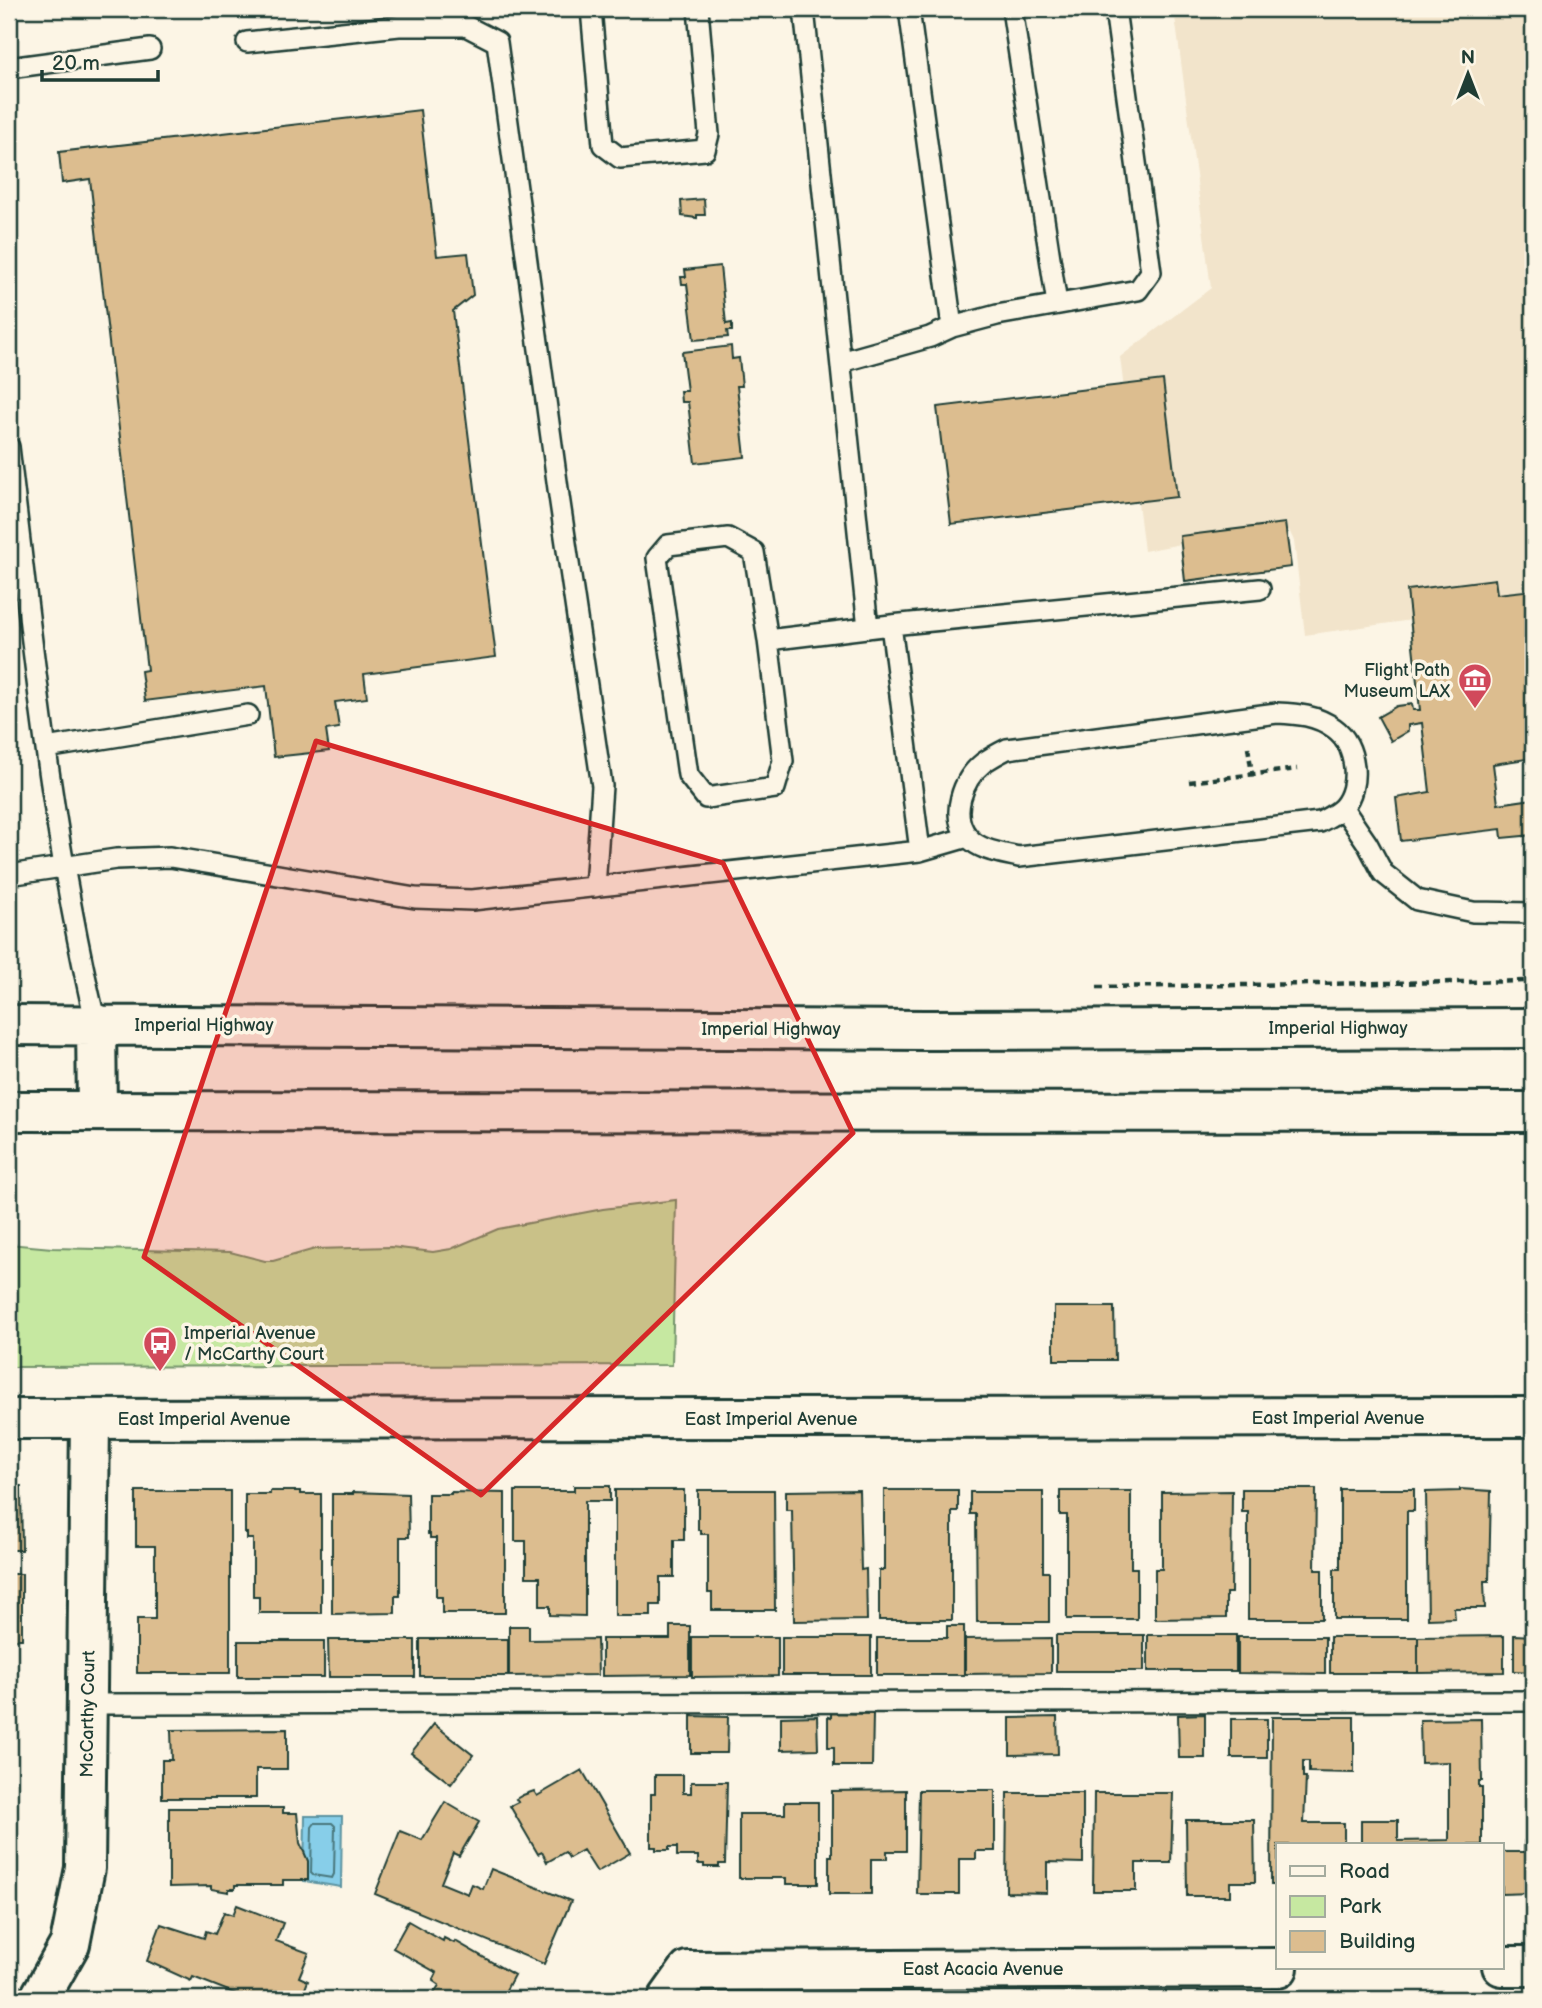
<svg xmlns="http://www.w3.org/2000/svg" width="1542" height="2008" viewBox="0 0 1542 2008" font-family="'Balsamiq Sans',sans-serif">
	<rect width="100%" height="100%" fill="#fcf5e5"/>
	<filter id="ink" filterUnits="userSpaceOnUse"><feTurbulence type="fractalNoise" baseFrequency=".0143" numOctaves="2"/><feDisplacementMap in="SourceGraphic" scale="14" xChannelSelector="R" yChannelSelector="G"/><feConvolveMatrix kernelMatrix="1 2 1 2 8 2 1 2 1" color-interpolation-filters="sRGB"/></filter>
	<g filter="url(#ink)">
		<path fill="#f2e4cb" d="M1174,9h359v594l-228,32 -11,-94 -5,-11 -97,12 -48,9 -24,-194 91,-69z"/>
		<path fill="#c6e8a1" stroke="#72926a" stroke-width="2" d="M676,1200l-4,165 -663,2v-123l43,4 178,4 35,9h8l42,-12 76,-2 42,5 18,-3 47,-20 105,-20z"/>
		<path fill="#87cee9" stroke="#5d94a1" stroke-width="2" d="M305,1816h37l-1,71 -37,-6z"/>
		<g fill="none" stroke-linecap="round" stroke-linejoin="round">
			<path stroke="#49777c" stroke-width="2" d="M315,1823h17l3,3 -1,48 -2,4 -19,-3 -2,-2 1,-46z"/>
		</g>
		<path fill="#dcbd8f" stroke="#1f3d34" stroke-width="2" d="M420,110l17,146 31,-3 5,42 -20,16 43,346 -132,17 3,24 -32,4 4,26 -13,2 3,21 -55,6 -8,-71 -121,15 -4,-30 6,-1 -57,-491 -28,4 -3,-31z
			M704,199l1,16h-8v3l-15,-2 -1,-15z
			M720,266l6,58 6,-1v8h-5l1,6 -34,3 -7,-56h-5l-1,-7h5l-1,-7z
			M731,346l1,13 7,-1 3,28h-5l8,71 -50,6 -7,-61h-7l-1,-11h7l-5,-39z
			M1163,380l14,117 -226,27 -14,-117z
			M1285,523l6,44 -106,14 -5,-45z
			M1495,579l2,15 36,-4v168l-40,6 5,40 35,-5v36l-31,3 -1,-9 -100,12 -5,-43 34,-6 -8,-69 -14,2v6l-17,10 -13,-24 19,-11 15,-2 1,6h7l-13,-120z
			M1054,1307h60l1,53h-61z
			M9,1486h12l1,64h-13z
			M574,1486h36v15h-25v115l-35,-1v-9h-10v-29h-14v-36h-11v-50h59z
			M1242,1489h74l-1,81h7v49h-74v-107h-6z
			M1340,1489h74v22h-7v108h-73v-50h6z
			M1460,1489l31,2 -2,90h-5l1,27h-31l1,10 -27,1 -2,-127 34,-1z
			M615,1490h69v50h-10v37h-14v28h-9v11h-36z
			M698,1490h76l1,120h-63v-17h-4v-59h-7v-4h-3z
			M859,1490l2,80 5,-1 1,51 -73,1 -2,-111h-6v-19z
			M884,1490h74v21h-6v109h-73v-50h5z
			M136,1491h94v182h-93v-54h18v-73h-19z
			M270,1491h30v3h21v119h-62v-16h-6v-58h-6v-6h-2v-39h25z
			M1060,1491h71v77h6v51h-70v-104h-7z
			M1232,1491l-1,102h-5v25l-71,1v-50h7v-77z
			M1528,1491h5v90h-3z
			M353,1492l55,2 1,43h-9v59h-5v17l-63,1v-120h21z
			M451,1492l54,1v120h-63v-16h-6v-59h-6v-4h-2v-40h23z
			M970,1492h73v80h6v50h-72l-1,-108h-6z
			M9,1574h13v65h-13z
			M509,1626h20v14l68,-1 1,36 -89,1z
			M670,1626h20v49l-88,1v-37h68z
			M947,1626h17v49h-87v-37h70z
			M1056,1635h88v36h-88z
			M1148,1635h88v36h-88z
			M1514,1635l19,1v36l-19,-1z
			M1504,1636v36l-86,1v-36z
			M692,1637h86v39l-86,1z
			M782,1637h89v38h-89z
			M1238,1637h87v37l-87,-1z
			M1330,1637h88v36h-88z
			M1051,1638v35l-86,1v-35z
			M420,1639h88v37h-88z
			M328,1640h87v37h-86z
			M238,1641h86v36h-86z
			M831,1713l42,1 -1,52h-38v-19h-6v-30l3,1z
			M1205,1714v44h-26l-1,-43z
			M691,1716l37,1 -1,36h-36z
			M817,1716l1,33 -37,1v-33z
			M1057,1717l1,37 -48,1v-37z
			M1272,1717h82v56l-45,-1v-11h-6v16h3l-2,46h40v22h-66v40h-7z
			M1231,1719h36v39h-36z
			M1481,1719l1,62h-3v6h3v58h-121v-25h37v21l51,-1v-78l-28,1 -1,-43z
			M434,1724l39,31 -22,29 -40,-31z
			M287,1729v40h-31v29h-94v-38h10l-1,-30z
			M582,1770l48,83 -33,19 -14,-22 -14,8 -4,-6 -18,10 -5,-10 -4,2 -28,-48 8,-4 -2,-3 7,-4 11,-4 3,5z
			M655,1775h28v18h8v-11h36l-2,82h-6v3h-15v-3h-6v-8h-21v-9h-8v3h-13v-3h-5v-53h4z
			M906,1790v61h-19v8h-16v35h-42v-38h3v-65z
			M919,1790h76v61h-19v8h-17v35h-42z
			M1007,1793h76v70l-36,-1v31l-41,-1z
			M1094,1793h79l-2,70h-35v28h-43z
			M445,1802l34,20 -20,34 -6,-3 -12,30 27,11 4,-10 11,5 8,-20 80,32 -27,63 -169,-70 25,-63 22,9z
			M785,1802h33v82h-32v-6h-47v-64h46z
			M169,1808h114v5h14l3,30 8,18v19h-25v5h-48v4h-6v3l-18,-3v-3l-42,1z
			M1186,1820h68l1,62h-25v14h-43z
			M1524,1841h9l-2,52 -29,1v-42h22z
			M237,1905l46,18 -7,18 33,12 -10,24 9,4 -7,18h-52l-56,-22 -2,4 -44,-20 14,-37 43,14 2,-7 9,3 9,-22 9,3z
			M408,1921l35,20 1,-3 10,5 1,-2 59,34 -9,17 8,4 -2,3h-80l8,-14 -6,-4 4,-8 -44,-25z"/>
		<g fill="none" stroke-linecap="round" stroke-linejoin="round">
			<g stroke="#1f3d34" stroke-width="24">
				<path id="lane" d="M591,9l12,136 17,13 85,-8 4,-16 -11,-125
					M804,9l64,619
					M1012,9l45,295
					M247,42l152,-16h67l31,16 62,454 43,290 -7,101
					M9,68l141,-19
					M952,327l45,-12 141,-25 13,-18 -36,-263
					M841,362l89,-25 22,-10 -43,-318
					M9,447c23,193 42,388 87,577
					M768,640l-14,-88 -26,-14 -60,7 -11,13 31,217 18,23 69,-10 8,-27 -15,-121 123,-15
					M1277,713c21,1 39,2 57,15 23,16 27,59 9,79 -5,6 -16,11 -23,15l-301,35c-17,-4 -39,-6 -51,-20 -19,-22 -5,-58 15,-74 7,-5 16,-10 24,-14z
					M46,748l202,-33
					M1343,808l24,35 16,30 34,27 56,12 60,1
					M920,851l-29,-226 369,-36
					M9,875l107,-16 54,-2 245,41 57,2 448,-49 48,-14
					M88,1704l1445,-3"/>
			</g>
			<g stroke="#1f3d34" stroke-width="44">
				<path id="street" d="M1502,1966h31
					M39,1999l31,-55 15,-76 5,-448
					M668,1999l20,-28 590,-3"/>
			</g>
			<g stroke="#1f3d34" stroke-width="44">
				<path id="secondary" d="M9,1419l1524,-2"/>
			</g>
			<g stroke="#1f3d34" stroke-width="44">
				<path id="primary" d="M96,1024l1,86
					M9,1025l917,5 607,-2
					M9,1111l1524,1"/>
			</g>
			<path stroke="#1f3d34" stroke-width="4.5" stroke-dasharray="7 5" stroke-linecap="butt" d="M1248,747l4,27
				M1189,782l108,-13
				M1097,987l436,-6"/>
			<use href="#lane" stroke="#fcf5e5" stroke-width="19"/>
			<use href="#street" stroke="#fcf5e5" stroke-width="38"/>
			<use href="#secondary" stroke="#fcf5e5" stroke-width="38"/>
			<use href="#primary" stroke="#fcf5e5" stroke-width="38"/>
		</g>
	</g>
	<path fill="#d62828" fill-opacity="0.2" stroke="#d62828" stroke-width="5" stroke-linejoin="round" d="M316,741l407,122 130,270 -372,362 -337,-238z"/>
	<defs>
		<g id="museum-pin" transform="scale(1.75)"><path d="M0 17L-7.5 6A9.5 9.5 0 1 1 7.5 6Z" fill="#d1495b" stroke="#fcf5e5"/><path d="M0-6L6-3V-2H-6V-3ZM-5-1h2V3h-2ZM-1-1h2V3h-2ZM3-1h2V3H3ZM-6 4H6V6H-6Z" fill="#fff"/></g>
		<g id="bus-pin" transform="scale(1.75)"><path d="M0 17L-7.5 6A9.5 9.5 0 1 1 7.5 6Z" fill="#d1495b" stroke="#fcf5e5"/><path d="M-5-6H5V4H4V6H2V4H-2V6H-4V4H-5ZM-3.5-4V0h7V-4ZM-3.5 1.2v1.5H-2V1.2ZM2 1.2v1.5H3.5V1.2Z" fill="#fff"/></g>
	</defs>
	<g fill-rule="evenodd">
		<use href="#museum-pin" x="1475" y="680"/>
		<use href="#bus-pin" x="160" y="1343"/>
	</g>
	<g text-anchor="middle" dominant-baseline="central" stroke-width="7" stroke-linejoin="round" paint-order="stroke">
		<g font-size="18" fill="#1f3d34" stroke="#fcf5e5" text-anchor="end">
			<text x="1450" y="670">Flight Path<tspan x="1450" dy="21">Museum LAX</tspan></text>
			<text x="184" y="1333" text-anchor="start">Imperial Avenue<tspan x="184" dy="21">/ McCarthy Court</tspan></text>
		</g>
		<g font-size="18" fill="#1f3d34" stroke="#fcf5e5">
			<text x="204" y="1025">Imperial Highway</text>
			<text x="1338" y="1028">Imperial Highway</text>
			<text x="771" y="1029">Imperial Highway</text>
			<text x="1338" y="1418">East Imperial Avenue</text>
			<text x="204" y="1419">East Imperial Avenue</text>
			<text x="771" y="1419">East Imperial Avenue</text>
			<text transform="translate(88 1714) rotate(-89)">McCarthy Court</text>
			<text x="983" y="1969">East Acacia Avenue</text>
		</g>
	</g>
	<rect width="1542" height="2008" fill="none" stroke="#fcf5e5" stroke-width="35"/>
	<rect x="18" y="18" width="1507" height="1973" fill="none" stroke="#1f3d34" stroke-width="2.5" filter="url(#ink)"/>
	<rect x="1276" y="1843" width="228" height="126" fill="#fcf5e5" stroke="#a4ab9e" stroke-width="2"/>
	<rect x="1290" y="1866" width="35" height="10" fill="#fcf5e5" stroke="#a4ab9e" stroke-width="2"/>
	<text x="1339" y="1878" font-size="21" fill="#1f3d34">Road</text>
	<rect x="1290" y="1896" width="35" height="21" fill="#c6e8a1" stroke="#a4ab9e" stroke-width="2"/>
	<text x="1339" y="1913" font-size="21" fill="#1f3d34">Park</text>
	<rect x="1290" y="1931" width="35" height="21" fill="#dcbd8f" stroke="#a4ab9e" stroke-width="2"/>
	<text x="1339" y="1948" font-size="21" fill="#1f3d34">Building</text>
	<g transform="translate(1468 74)" stroke="#fcf5e5" stroke-width="5" paint-order="stroke">
	<path d="M0-5L12 26L0 18L-12 26Z" fill="#1f3d34"/>
	<text y="-10" font-size="19" font-weight="bold" text-anchor="middle" fill="#1f3d34">N</text>
	</g>
	<path d="M42 70v10h116v-10" fill="none" stroke="#1f3d34" stroke-width="3.5"/>
	<text x="52" y="70" font-size="21" fill="#1f3d34" stroke="#fcf5e5" stroke-width="5" paint-order="stroke">20 m</text>
</svg>
